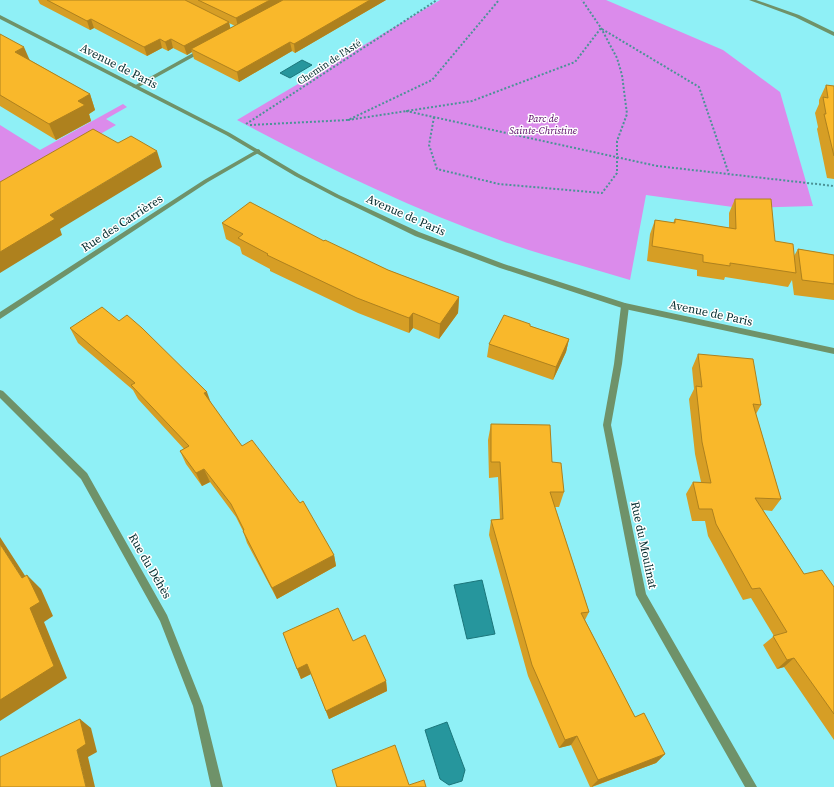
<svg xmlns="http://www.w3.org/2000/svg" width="834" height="787" viewBox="0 0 834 787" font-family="'Source Serif 4',serif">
	<rect width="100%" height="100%" fill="#8ff0f6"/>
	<path fill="#db8beb" d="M440,0h166l117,50 57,42 33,114 -73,2 -94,-13 -16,85c-42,-13 -86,-24 -128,-39 -92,-33 -179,-75 -265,-121z
		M123,104l4,3 -21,12 10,6 -115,66 -1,21v-87l40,25z"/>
	<path fill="#26969d" stroke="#1b767b" d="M302,60l10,5 -22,13 -10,-5z
		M482,580l13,54 -28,5 -13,-54z
		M447,722l18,48 -3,11 -13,4 -9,-6 -15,-49z"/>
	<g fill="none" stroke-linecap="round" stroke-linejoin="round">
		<path stroke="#4b9296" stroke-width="2" stroke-dasharray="2 2" stroke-linecap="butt" d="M602,29l97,58 30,87
			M406,111l251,55 177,20
			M434,117l-5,28 8,24 62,15 103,9 15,-20v-32l10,-27 -5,-39 -5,-17 -16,-30
			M348,120l124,-19 103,-39 26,-34 -19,-28
			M246,124l191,-124
			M250,125l98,-5 84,-40 67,-80"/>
		<path fill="#6f9269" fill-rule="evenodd" d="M749,0h7l43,15 35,17v4l-39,-19z
			M202,48l2,1v2l-67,37 -5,-1z
			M258,149l2,1v2l-52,30 -208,137v-7l204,-132z
			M625,303l4,3 -7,58 -11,61 35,169 111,193h-12l-109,-192 -33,-170 11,-61 7,-58z
			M0,390l3,1 84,82 80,142 36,91 20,81h-12l-18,-81 -33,-85 -79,-142 -81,-81z"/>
		<path fill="#6f9269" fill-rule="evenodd" d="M0,15l230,118 69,41 40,21 80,37 85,32 121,39 209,45v6l-209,-45 -125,-41 -85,-32 -80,-39 -40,-21 -69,-41 -226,-116z"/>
	</g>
	<path fill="#d69e25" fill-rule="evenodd" d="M38,0h348l-91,53 -3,-2 -53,31 -45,-23 -2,-7 -5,3 -14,-7 -5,3 -6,-3 -15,8 -53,-28 -4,2 -50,-26zM229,23l6,3 -5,2z
		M0,34l30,26 60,34 5,16 -6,4 2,7 -35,19 -56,-34z
		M826,85l8,1v93l-7,-1 -10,-49 1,-2 -3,-14 4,-9v-4z
		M735,199l40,42 19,15 4,-7 36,6v45l-40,-5 -2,-15 -4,7 -63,-10 -1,3 -27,-4v-6l-50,-9 3,-27 5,-14 18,3 2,-4 54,9v-15z
		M222,223l102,18 64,29 71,27 -1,16 -19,26 -26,-11 -4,5 -51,-20 -88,-42v-2l-28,-15 -2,-7 -14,-8z
		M530,326l39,13 -3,13 -13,28 -66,-23 2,-13z
		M70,328l140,74 32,44 92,109 2,11 -59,33 -30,-56 -4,-12 -7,-14 -26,-35 -8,4 -16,-22 -6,-13 4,-2 -46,-50 -5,-9 -55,-47z
		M698,354l63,51 -5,9 25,85 -9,12 -9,-1 41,64 30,13v153l-50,-73 -7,2 -14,-24 11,-9 -23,-38 -8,2 -35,-64 -3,-15h-13l-6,-27 7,-12h8l-6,-28 -6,-55 5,-10 -2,-21z
		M491,424l61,38 12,30 -5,15h-4l34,105 -4,8 50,97 30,37 -9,9 -64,24h-2l-19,-42 -12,3 -31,-72 -39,-141 2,-15 9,-1 -2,-42 -9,1 -1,-38z
		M283,633l70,8 33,40 1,10 -58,28 -18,-45 -10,5z"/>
	<path fill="#ae811e" d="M270,0h19l-51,27 -2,-9z
		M370,0h16l-91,53 -1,-9z
		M91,19l3,9 -4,2 -3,-9z
		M229,22l2,9 -40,18 1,3 -5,3 -3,-9z
		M160,39l2,9 -15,8 -3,-9z
		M171,39l2,9 -5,3 -3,-9z
		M290,42l2,9 -53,31 -2,-10z
		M24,47l7,16 -16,-11z
		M90,94l5,16 -6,4 2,7 -35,19 -7,-16 29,-23z
		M157,151l5,16 -102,62 2,6 -62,38v-21l50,-37z
		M459,297l-1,16 -19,26 1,-15z
		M413,313v15l-4,5v-15z
		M569,339l-3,13 -13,28 3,-13z
		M207,392l5,14 -8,-13z
		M204,469l6,13 -8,4 -6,-13z
		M0,537l33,51 -6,-13 14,14 12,27 -9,6 23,56 -67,43v-21l30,-92 -8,-30 -22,-34z
		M334,555l2,11 -59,33 -5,-11z
		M794,658l-10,9 -7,2 10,-9z
		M307,664l4,10 -10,5 -4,-10z
		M386,681l1,10 -58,28 -3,-8z
		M80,719l11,9 6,24 -9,5 7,30h-9l-9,-37z
		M577,736l-6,9 -12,3 6,-8z
		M665,754l-9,9 -65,24 7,-7z"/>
	<path fill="#f9b82b" stroke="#ae811e" d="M47,0h138l44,22 -45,24 -13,-7 -6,3 -5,-3 -16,8 -53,-28 -4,2z
		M198,0h72l-34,18z
		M283,0h87l-76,44 -4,-2 -53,30 -46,-23z
		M0,34l24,13 -9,5 75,42 -12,7 7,4 -36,19 -49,-29z
		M826,85l8,1v70l-10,-42h2l-3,-17 5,1z
		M93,129l25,14 13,-7 26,15 -107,64 5,4 -55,33v-70z
		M735,199h36l4,42 18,3 3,29 -66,-10v3l-27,-4v-7l-51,-9 3,-26 20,3v-4l61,10z
		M250,202l74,39 1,-1 63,30 71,27 -19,27 -27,-11 -4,5 -52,-20 -90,-43 1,-1 -30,-16 5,-4 -21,-11z
		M798,249l36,6v29l-32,-4z
		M102,307l17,14 8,-6 15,13 65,64 -3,1 38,53 10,-6 48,63 3,-2 31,54 -62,33 -29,-57 1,-1 -13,-26 -27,-35 -8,4 -16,-22 9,-5 -58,-61 4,-2 -65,-55z
		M504,315l26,9v2l39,13 -13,28 -67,-23z
		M698,354l55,5 8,46 -8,-1 28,95 -26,-1 49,76 18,-4 12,17v127l-40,-56 -7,2 -14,-24 14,-4 -27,-44 -8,1 -36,-65 -4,-15h-13l-6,-27 18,1 -9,-41 -6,-56 6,1z
		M491,424l59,1 2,37 9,1 3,29h-14l39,120 -8,1 54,104 9,-4 21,41 -67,26 -21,-44 -12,4 -33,-75 -41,-145 12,-1 -3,-57h-9z
		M0,544l22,34 5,-3 13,27 -10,6 24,58 -54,34z
		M338,608l15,33 12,-6 21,46 -60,30 -19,-47 -10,5 -14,-36z
		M80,719l6,25 -9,6 9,37h-86v-30z
		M395,745l14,40 15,-5 2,7h-89l-5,-17z"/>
	<g text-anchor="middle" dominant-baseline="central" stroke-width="3" stroke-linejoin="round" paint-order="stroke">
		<g font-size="10" fill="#002a2c" stroke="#fefefe">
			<text transform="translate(329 62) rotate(-33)">Chemin de l'Asté</text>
		</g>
		<g font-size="10" font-style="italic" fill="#530160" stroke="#fefefe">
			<text x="543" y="118">Parc de<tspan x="543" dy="12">Sainte-Christine</tspan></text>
		</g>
		<g font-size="12" fill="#002a2c" stroke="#fefefe">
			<text transform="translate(119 66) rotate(27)">Avenue de Paris</text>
			<text transform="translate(406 215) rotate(24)">Avenue de Paris</text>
			<text transform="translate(122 223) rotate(-33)">Rue des Carrières</text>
			<text transform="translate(711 313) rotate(12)">Avenue de Paris</text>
			<text transform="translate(644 545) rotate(78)">Rue du Moulinat</text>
			<text transform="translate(150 566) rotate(60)">Rue du Déhès</text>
		</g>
	</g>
</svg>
